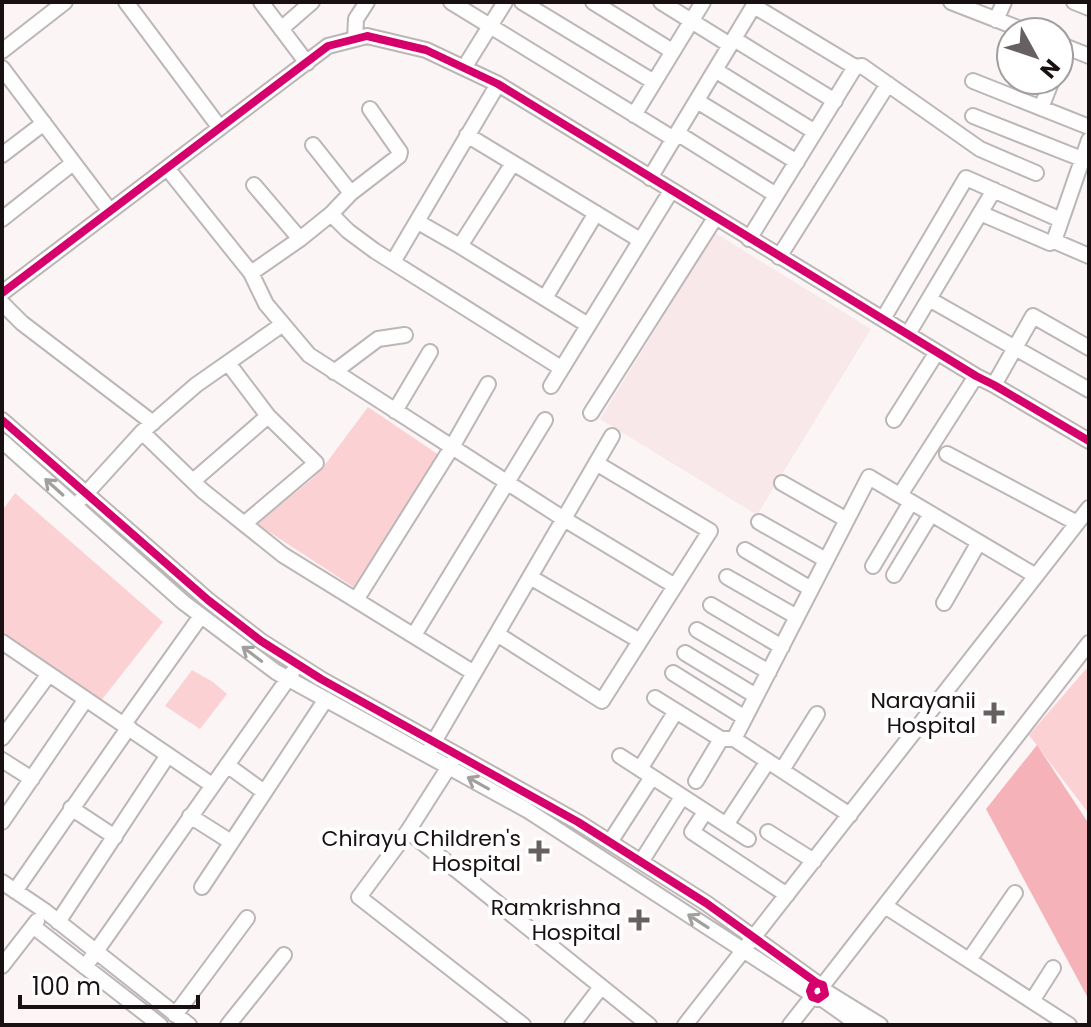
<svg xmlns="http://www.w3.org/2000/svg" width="1091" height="1027" viewBox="0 0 1091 1027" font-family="Poppins,sans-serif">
	<rect width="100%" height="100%" fill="#fbf5f6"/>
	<path fill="#f8e8e9" d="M715,233l156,96 -114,186 -157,-96z"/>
	<path fill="#fcd1d4" d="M368,407l71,48 -84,133 -98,-64 56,-46 14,-16z
		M15,493l148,129 -63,80 -98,-68v-123z
		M1086,669l3,1v144l-60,-79z
		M192,670l21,12 14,12 -27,35 -35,-23z"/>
	<path fill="#f5b3b9" d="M1037,745l52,79v176l-103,-191z"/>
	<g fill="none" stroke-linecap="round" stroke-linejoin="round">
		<g stroke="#bdb6b7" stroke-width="18">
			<path id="minor" d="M126,2l94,126
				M261,2l46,61
				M451,2l223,137
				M522,2l132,80
				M593,2l79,49
				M661,2l69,43
				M951,2l77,30
				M1074,2l15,6
				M754,6l101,61 7,-1 118,83 56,24
				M996,20l8,-18
				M281,29l31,-27
				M355,39l1,-20 11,-17
				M734,39l101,62
				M1059,44l30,12
				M2,51l63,-49
				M1059,63l6,-16
				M2,68l108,143
				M464,68l41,-66
				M715,70l100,62
				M973,81l116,46
				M697,101l100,61
				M1041,108l11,-28
				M634,115l69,-113
				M973,116l109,43
				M677,133l99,62
				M467,135l173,105
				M1089,140l-35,101 35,15
				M313,145l38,48
				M2,155l42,-32
				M167,168l84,105 15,31 43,51 255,164 111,67
				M650,178l106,-176
				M254,185l46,54
				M980,213l70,30 4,-2
				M331,214l17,17 27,20 186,117
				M2,219l71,-56
				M418,222l42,24 128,79
				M749,239l106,-172
				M460,246l53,-83
				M779,257l109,-173
				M393,262l105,-178
				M251,273l49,-34 31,-25 20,-21 48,-37 1,-4 -30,-43
				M2,293l326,-247 39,-10 59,14 72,34 478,292 18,9 95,56
				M545,298l51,-85
				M929,299l160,91
				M2,303l20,20 131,100
				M883,319l83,-141 95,42
				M908,334l86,-144
				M228,363l40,53 48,47 -72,61
				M334,372l44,-33 27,-4
				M994,385l39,-69 56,32
				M551,386l120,-195
				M395,411l35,-59
				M591,413l124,-195
				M2,420l206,180 53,41 60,38 257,143 128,81 111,80 6,2 2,9 -7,5 -6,-2 -2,-6 2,-5 5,-3
				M894,420l43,-68
				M142,432l61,59 80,64 191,118
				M2,441l181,161 93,70 251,138 284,184
				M947,454l130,69
				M193,481l75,-65
				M782,483l65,37
				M900,495l76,-119
				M82,498l60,-66 54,-47 87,-61
				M759,522l67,38
				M745,550l66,39
				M873,566l38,-64
				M894,575l37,-61
				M530,577l110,64
				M727,577l70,40
				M356,600l96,-153 36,-63
				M944,603l35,-61
				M711,605l71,42
				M697,630l72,42
				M497,634l105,67 108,-170 -114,-68
				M414,635l131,-215
				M2,642l210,143
				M685,653l71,43
				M673,673l72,45
				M655,698l66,41h13
				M124,724l77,-108
				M2,738l47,-64
				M431,747l181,-311
				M620,756l128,83
				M2,760l30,19
				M452,762l-44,69 -49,66 164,128
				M227,765l37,27
				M640,769l36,-58
				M782,770l35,-56
				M696,781l25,-42
				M71,808l44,29
				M705,812l-13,20 95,63
				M850,815l-116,-76 135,-262 167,99
				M190,816l41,26
				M2,822l84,-123
				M726,825l42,-64
				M408,831l241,194
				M768,832l46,29
				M610,842l42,-65
				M641,862l41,-65
				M2,882l43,29 144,114
				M202,887l124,-188
				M15,891l114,-164
				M885,906l184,119
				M58,922l110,-167
				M34,927l126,98
				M969,960l46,-67
				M2,966l35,-45
				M85,967l207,-294
				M823,985l266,-342
				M825,991l55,34
				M821,998l38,27
				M1032,1001l21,-33
				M175,1015l72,-97
				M228,1025l56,-70
				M572,1025l29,-38
				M685,1025l404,-517
				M790,1025l22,-28"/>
		</g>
		<use href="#minor" stroke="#fefefe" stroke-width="14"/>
		<g stroke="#fff" stroke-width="13">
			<path id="cycleway" d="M2,293l326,-247 39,-10 59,14 72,34 478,292 18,9 95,56
				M2,420l206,180 53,41 60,38 257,143 128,81 111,80 6,2 2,9 -7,5 -6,-2 -2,-6 2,-5 5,-3"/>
		</g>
		<use href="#cycleway" stroke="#d6006c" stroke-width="8"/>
	</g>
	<defs><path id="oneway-shaft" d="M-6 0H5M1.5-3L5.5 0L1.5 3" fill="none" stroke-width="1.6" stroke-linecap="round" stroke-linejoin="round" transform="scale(2)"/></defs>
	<g stroke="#a29f9f">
		<use href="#oneway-shaft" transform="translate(54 487) rotate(-138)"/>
		<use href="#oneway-shaft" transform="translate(252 654) rotate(-143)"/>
		<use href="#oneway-shaft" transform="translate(478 783) rotate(-151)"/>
		<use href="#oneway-shaft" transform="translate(698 921) rotate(-147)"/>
	</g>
	<g fill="#676061" stroke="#fff" stroke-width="3">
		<path d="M990 701h8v8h8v8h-8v8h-8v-8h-8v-8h8z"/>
		<path d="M535 839h8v8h8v8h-8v8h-8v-8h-8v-8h8z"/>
		<path d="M635 908h8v8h8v8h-8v8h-8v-8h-8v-8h8z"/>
	</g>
	<g text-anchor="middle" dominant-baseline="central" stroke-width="8" stroke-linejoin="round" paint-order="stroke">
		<g font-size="22" fill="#181011" stroke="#fff" text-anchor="end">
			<text x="976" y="700">Narayanii<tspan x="976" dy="25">Hospital</tspan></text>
			<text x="521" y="838">Chirayu Children's<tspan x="521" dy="25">Hospital</tspan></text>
			<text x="621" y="907">Ramkrishna<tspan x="621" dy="25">Hospital</tspan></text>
		</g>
	</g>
	<rect width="1091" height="1027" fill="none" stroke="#181011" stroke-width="8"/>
	<g transform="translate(1035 56) rotate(130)"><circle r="38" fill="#ffffff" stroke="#a39fa0" stroke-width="2"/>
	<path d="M0-6L14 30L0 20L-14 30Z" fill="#676061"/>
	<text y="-12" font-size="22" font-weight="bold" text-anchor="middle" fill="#181011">N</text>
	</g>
	<path d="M20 995v12h178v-12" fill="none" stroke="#181011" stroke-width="4"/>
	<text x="32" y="995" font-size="24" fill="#181011" stroke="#ffffff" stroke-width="6" paint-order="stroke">100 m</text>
</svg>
